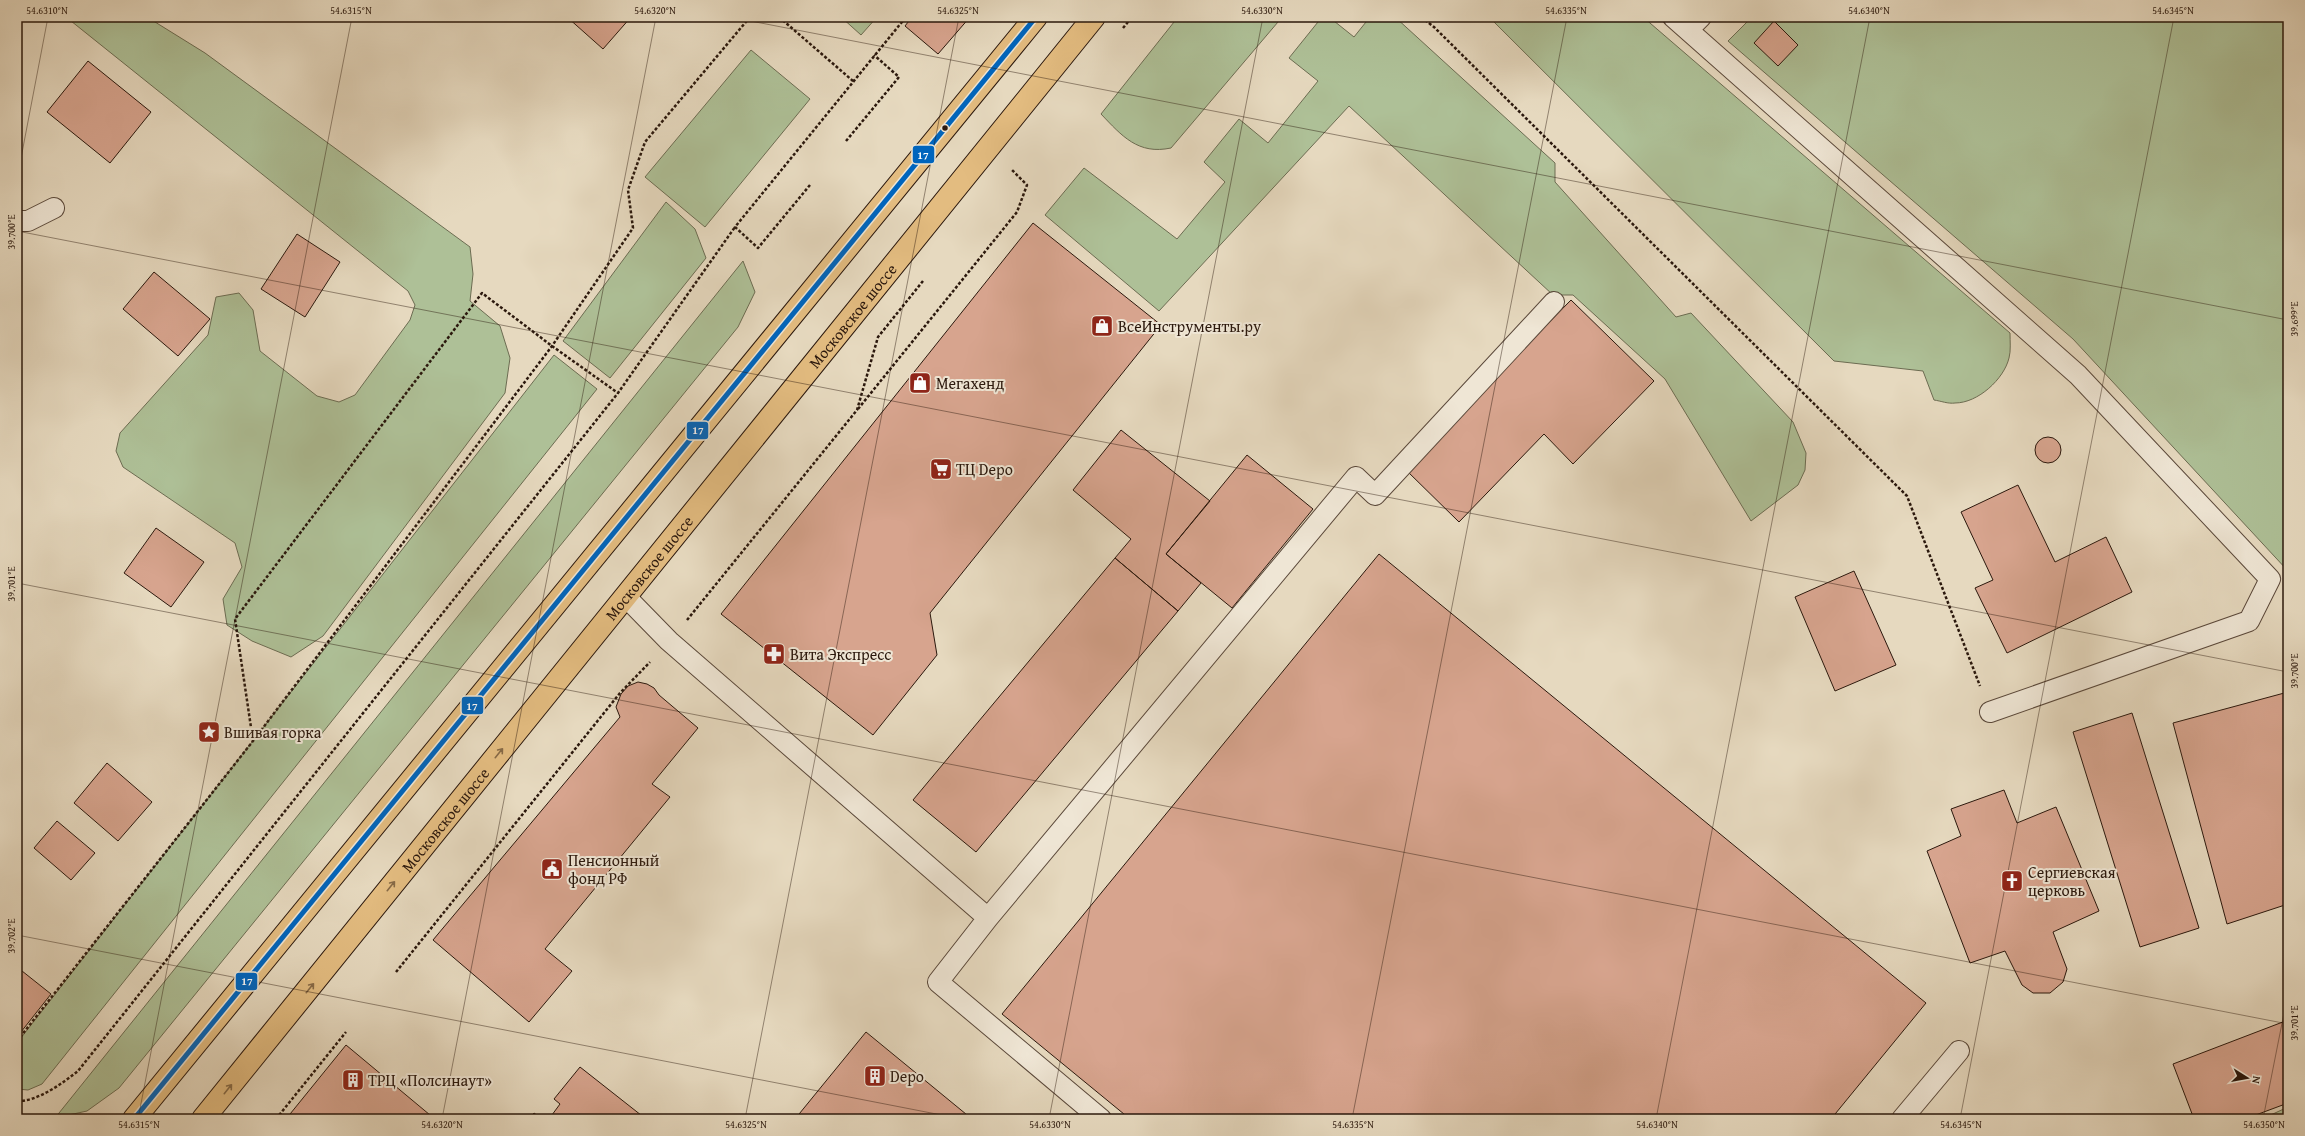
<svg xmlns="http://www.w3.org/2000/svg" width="2305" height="1136" viewBox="0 0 2305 1136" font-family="'Gentium Book Plus',serif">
	<rect width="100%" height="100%" fill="#e6d9bf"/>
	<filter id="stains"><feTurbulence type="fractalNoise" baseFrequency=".005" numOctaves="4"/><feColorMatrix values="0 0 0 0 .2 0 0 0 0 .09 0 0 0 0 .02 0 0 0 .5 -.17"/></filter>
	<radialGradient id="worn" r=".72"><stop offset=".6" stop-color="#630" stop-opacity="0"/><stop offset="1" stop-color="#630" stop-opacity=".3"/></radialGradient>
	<path fill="#aec097" stroke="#6c6c52" d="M70,17h77l58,36 265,194 3,27 -3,27 30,25 10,32 -5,35 -182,243 -32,21 -39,-16 -25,-16 -4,-26 19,-32 -7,-24 -112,-76 -7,-16 4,-18 88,-98 8,-38 23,-4 14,17 7,41 57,45 22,6 16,-7 55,-75 5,-15 -7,-14 -337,-270z
		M841,17h36l-16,18z
		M1178,17h101l-1,5 -107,126c-33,7 -49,-12 -70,-34z
		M1322,17h7l25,20 16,-20h25l160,146v19l121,135 15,-4 102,109 13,31 -1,17 -7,15 -47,36 -86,-142 -92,-84h-20l-204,-189 -190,205 -114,-96 39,-47 93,71 48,-57 -21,-20 35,-43 29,24 50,-62 -29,-23z
		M1489,17h154l367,316c0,8 1,18 -1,25 -5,21 -31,45 -54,45 -7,1 -14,-2 -21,-3l-11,-29 -89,-10z
		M1752,17h536v554l-215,-232 -345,-298z
		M751,50l59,49 -105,128 -60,-50z
		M666,202l29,27 11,29 -96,120 -47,-37z
		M743,261l12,31 -17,35 -619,761 -32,23 -32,7z
		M554,355l43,34 -555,695 -14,6 -11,-1v-46z
		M2288,1107v12h-26z"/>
	<path fill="#d7a48e" stroke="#2b180d" d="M567,17h64l-28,32z
		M912,17h58l-32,37 -33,-28z
		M1774,21l24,24 -20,21 -24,-23z
		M88,61l63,51 -41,51 -63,-51z
		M1033,223l128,102 -231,288 7,42 -64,80 -152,-121z
		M297,234l43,28 -35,55 -44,-28z
		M154,272l56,47 -32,37 -55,-47z
		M1571,300l83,81 -81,83 -29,-30 -85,88 -54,-53z
		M1121,430l89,71 -44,53 35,29 -23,28 -63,-53 16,-19 -58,-49z
		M2035 450a13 13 0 1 1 26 0a13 13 0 1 1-26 0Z
		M1247,455l66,54 -81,99 -66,-54z
		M2018,485l37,77 51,-25 26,55 -125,61 -32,-65 18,-8 -32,-68z
		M156,528l48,34 -33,45 -47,-34z
		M1379,554l547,449 -95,116h-701l-128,-105z
		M1115,558l63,53 -202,241 -63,-52z
		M1854,571l42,94 -61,26 -40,-94z
		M638,682l9,2 7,4 5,7 39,33 -46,56 18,13 -125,152 27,22 -43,51 -96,-82 187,-223 -4,-10 5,-13 7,-8z
		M2288,692v212l-61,20 -54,-201z
		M2132,713l67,215 -59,19 -67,-215z
		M107,763l45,39 -34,39 -44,-38z
		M2004,790l13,33 39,-16 43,104 -46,21 14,37 -4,13 -13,11h-17l-11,-8 -17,-34 -35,12 -43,-112 34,-15 -10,-27z
		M57,821l38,32 -24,27 -37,-32z
		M17,967l34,27 -34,43z
		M2288,1020v83l-43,16h-51l-21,-55z
		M866,1032l106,87h-177z
		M346,1045l84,70 -3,4h-141z
		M580,1067l66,52h-97l11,-15 -6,-5z
		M534,1113l8,6h-13z"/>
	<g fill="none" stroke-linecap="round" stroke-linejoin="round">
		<g stroke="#5a483a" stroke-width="22">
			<path id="lane" d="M1673,17l405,358 192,204 -21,42 -259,91
				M1688,30l13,-13
				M17,221h11l26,-13
				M626,597l43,44 319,277 -50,64 163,137
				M988,918l368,-441 19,18 179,-193
				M1902,1119l57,-68"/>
		</g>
		<g stroke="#2b180d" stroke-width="24">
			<g id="primary">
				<path d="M134,1119l902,-1102"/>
				<path id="s1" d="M203,1119l891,-1102"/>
			</g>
		</g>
		<path stroke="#2b180d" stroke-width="2.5" stroke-dasharray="3 2" stroke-linecap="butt" d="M779,17l74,64
			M1421,17l13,10 473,469 73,190
			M1123,28l9,-11
			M846,141l53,-64 -25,-22
			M810,185l-52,63 -23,-21 171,-210
			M858,409l159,-197 10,-27 -16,-16
			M687,620l170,-210 21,-73 45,-56
			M253,741l-18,-122 247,-326 70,53 66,47
			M396,972l224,-279 30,-31
			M17,1041l236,-300 299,-395 81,-118 -5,-38 17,-48 105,-125
			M17,1101c20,1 46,-18 61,-30l540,-678 117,-166
			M276,1119l70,-87"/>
		<use href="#lane" stroke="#efe6d5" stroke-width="20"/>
		<use href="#primary" stroke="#e3bc80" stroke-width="22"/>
		<g stroke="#efe6d5" stroke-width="8">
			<path id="bus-1" d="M134,1119l902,-1102"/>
		</g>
		<use href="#bus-1" stroke="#0065bd" stroke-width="5"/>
	</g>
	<defs><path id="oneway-shaft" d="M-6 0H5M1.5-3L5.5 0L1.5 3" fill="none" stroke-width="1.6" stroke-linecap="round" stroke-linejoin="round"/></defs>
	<g stroke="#876a46">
		<use href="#oneway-shaft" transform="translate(499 753) rotate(-51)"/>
		<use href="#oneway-shaft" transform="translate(391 886) rotate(-51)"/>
		<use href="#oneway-shaft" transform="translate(310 988) rotate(-51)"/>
		<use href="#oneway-shaft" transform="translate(228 1089) rotate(-51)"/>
	</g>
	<path fill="none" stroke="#2b180d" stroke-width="1" stroke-opacity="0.45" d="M730,17l1558,303M17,179l31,-162M17,231l2271,441M17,583l2271,441M17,935l945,184M138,1119l214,-1102M442,1119l214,-1102M745,1119l214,-1102M1049,1119l214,-1102M1352,1119l215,-1102M1656,1119l214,-1102M1960,1119l214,-1102M2263,1119l25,-126"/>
	<defs>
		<g id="shop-square" transform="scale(1.15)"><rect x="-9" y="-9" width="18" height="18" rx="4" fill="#8f2418" stroke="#efe6d5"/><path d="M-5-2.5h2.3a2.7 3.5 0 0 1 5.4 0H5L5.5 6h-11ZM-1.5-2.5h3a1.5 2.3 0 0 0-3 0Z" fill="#fff"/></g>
		<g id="supermarket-square" transform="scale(1.15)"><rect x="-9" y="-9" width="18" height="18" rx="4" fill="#8f2418" stroke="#efe6d5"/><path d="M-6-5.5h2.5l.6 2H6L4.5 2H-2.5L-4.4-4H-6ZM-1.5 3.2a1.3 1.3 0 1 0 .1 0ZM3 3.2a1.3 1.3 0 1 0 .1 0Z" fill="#fff"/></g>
		<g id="pharmacy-square" transform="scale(1.15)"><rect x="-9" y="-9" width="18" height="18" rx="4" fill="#8f2418" stroke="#efe6d5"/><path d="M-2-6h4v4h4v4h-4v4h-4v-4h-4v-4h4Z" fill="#fff"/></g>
		<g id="sight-square" transform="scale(1.15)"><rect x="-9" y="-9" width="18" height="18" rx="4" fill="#8f2418" stroke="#efe6d5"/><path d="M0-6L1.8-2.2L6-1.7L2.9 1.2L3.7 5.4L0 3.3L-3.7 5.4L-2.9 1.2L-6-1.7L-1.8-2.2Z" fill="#fff"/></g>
		<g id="civic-square" transform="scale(1.15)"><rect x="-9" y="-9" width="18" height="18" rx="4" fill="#8f2418" stroke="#efe6d5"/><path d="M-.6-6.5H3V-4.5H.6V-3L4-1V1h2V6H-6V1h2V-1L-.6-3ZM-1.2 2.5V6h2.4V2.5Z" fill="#fff"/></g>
		<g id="church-square" transform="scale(1.15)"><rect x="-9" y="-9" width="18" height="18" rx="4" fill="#8f2418" stroke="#efe6d5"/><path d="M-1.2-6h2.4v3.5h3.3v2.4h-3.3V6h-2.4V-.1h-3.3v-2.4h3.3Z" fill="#fff"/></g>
		<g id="building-square" transform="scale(1.15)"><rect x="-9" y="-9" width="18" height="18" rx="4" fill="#8f2418" stroke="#efe6d5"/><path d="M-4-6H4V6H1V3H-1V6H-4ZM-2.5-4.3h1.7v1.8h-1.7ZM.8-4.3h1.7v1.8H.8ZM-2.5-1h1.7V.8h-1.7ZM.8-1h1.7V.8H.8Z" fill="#fff"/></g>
	</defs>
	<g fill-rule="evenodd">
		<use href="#shop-square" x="1102" y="326"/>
		<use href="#shop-square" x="920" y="383"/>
		<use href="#supermarket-square" x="941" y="469"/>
		<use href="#pharmacy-square" x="774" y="654"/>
		<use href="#sight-square" x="209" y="732"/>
		<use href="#civic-square" x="552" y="869"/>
		<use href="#church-square" x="2012" y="881"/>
		<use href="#building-square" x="875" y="1076"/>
		<use href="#building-square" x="353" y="1080"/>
	</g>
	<circle fill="#2b180d" stroke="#efe6d5" stroke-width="1.5" cx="945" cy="128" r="3.5"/>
	<g text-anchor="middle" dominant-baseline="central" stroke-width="4" stroke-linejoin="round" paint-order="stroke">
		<g font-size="16" fill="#2b180d" stroke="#efe6d5">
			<text stroke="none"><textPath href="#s1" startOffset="1033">Московское шоссе</textPath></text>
			<text stroke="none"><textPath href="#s1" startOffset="709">Московское шоссе</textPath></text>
			<text stroke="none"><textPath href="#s1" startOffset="385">Московское шоссе</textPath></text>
		</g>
		<g font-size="16" fill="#2b180d" stroke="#efe6d5" text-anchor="start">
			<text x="1118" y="326">ВсеИнструменты.ру</text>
			<text x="936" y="383">Мегахенд</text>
			<text x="956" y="469">ТЦ Depo</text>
			<text x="790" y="654">Вита Экспресс</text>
			<text x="224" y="732">Вшивая горка</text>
			<text x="568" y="860">Пенсионный<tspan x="568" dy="18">фонд РФ</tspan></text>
			<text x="2028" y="872">Сергиевская<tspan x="2028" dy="18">церковь</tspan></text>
			<text x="890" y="1076">Depo</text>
			<text x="368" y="1080">ТРЦ «Полсинаут»</text>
		</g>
	</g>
	<g stroke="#efe6d5" stroke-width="1.5">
		<rect x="912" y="145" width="23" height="19" rx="4" fill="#0065bd"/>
		<rect x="686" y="421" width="23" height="19" rx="4" fill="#0065bd"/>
		<rect x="461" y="696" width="23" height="19" rx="4" fill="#0065bd"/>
		<rect x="235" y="972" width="23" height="19" rx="4" fill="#0065bd"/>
	</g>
	<g font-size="11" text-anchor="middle" font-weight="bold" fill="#fff">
		<text x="923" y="159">17</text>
		<text x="698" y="434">17</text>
		<text x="472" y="710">17</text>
		<text x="247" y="985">17</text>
	</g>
	<rect width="2305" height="1136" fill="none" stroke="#e6d9bf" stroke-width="44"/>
	<g transform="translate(2247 1078) rotate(101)" stroke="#efe6d5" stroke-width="3" paint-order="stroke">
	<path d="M0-3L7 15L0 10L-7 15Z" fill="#2b180d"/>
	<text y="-6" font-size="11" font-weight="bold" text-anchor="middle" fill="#2b180d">N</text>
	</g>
	<rect x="22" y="22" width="2261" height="1092" fill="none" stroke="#2b180d" stroke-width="1.5"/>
	<g font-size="10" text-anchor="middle" fill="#2b180d">
		<text x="47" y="14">54.6310°N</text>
		<text x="351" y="14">54.6315°N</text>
		<text x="655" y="14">54.6320°N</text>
		<text x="958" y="14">54.6325°N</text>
		<text x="1262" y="14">54.6330°N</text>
		<text x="1566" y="14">54.6335°N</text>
		<text x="1869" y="14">54.6340°N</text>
		<text x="2173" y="14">54.6345°N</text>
		<text transform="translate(11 232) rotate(-90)" y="4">39.700°E</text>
		<text transform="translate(2294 319) rotate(-90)" y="4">39.699°E</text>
		<text transform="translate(11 584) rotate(-90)" y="4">39.701°E</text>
		<text transform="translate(2294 671) rotate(-90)" y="4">39.700°E</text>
		<text transform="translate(11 936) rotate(-90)" y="4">39.702°E</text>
		<text transform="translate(2294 1023) rotate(-90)" y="4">39.701°E</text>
		<text x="139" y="1128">54.6315°N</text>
		<text x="442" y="1128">54.6320°N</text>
		<text x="746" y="1128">54.6325°N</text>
		<text x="1050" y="1128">54.6330°N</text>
		<text x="1353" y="1128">54.6335°N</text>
		<text x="1657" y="1128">54.6340°N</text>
		<text x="1961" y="1128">54.6345°N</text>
		<text x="2264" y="1128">54.6350°N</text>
	</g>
	<rect width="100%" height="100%" filter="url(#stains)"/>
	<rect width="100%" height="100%" fill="url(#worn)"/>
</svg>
